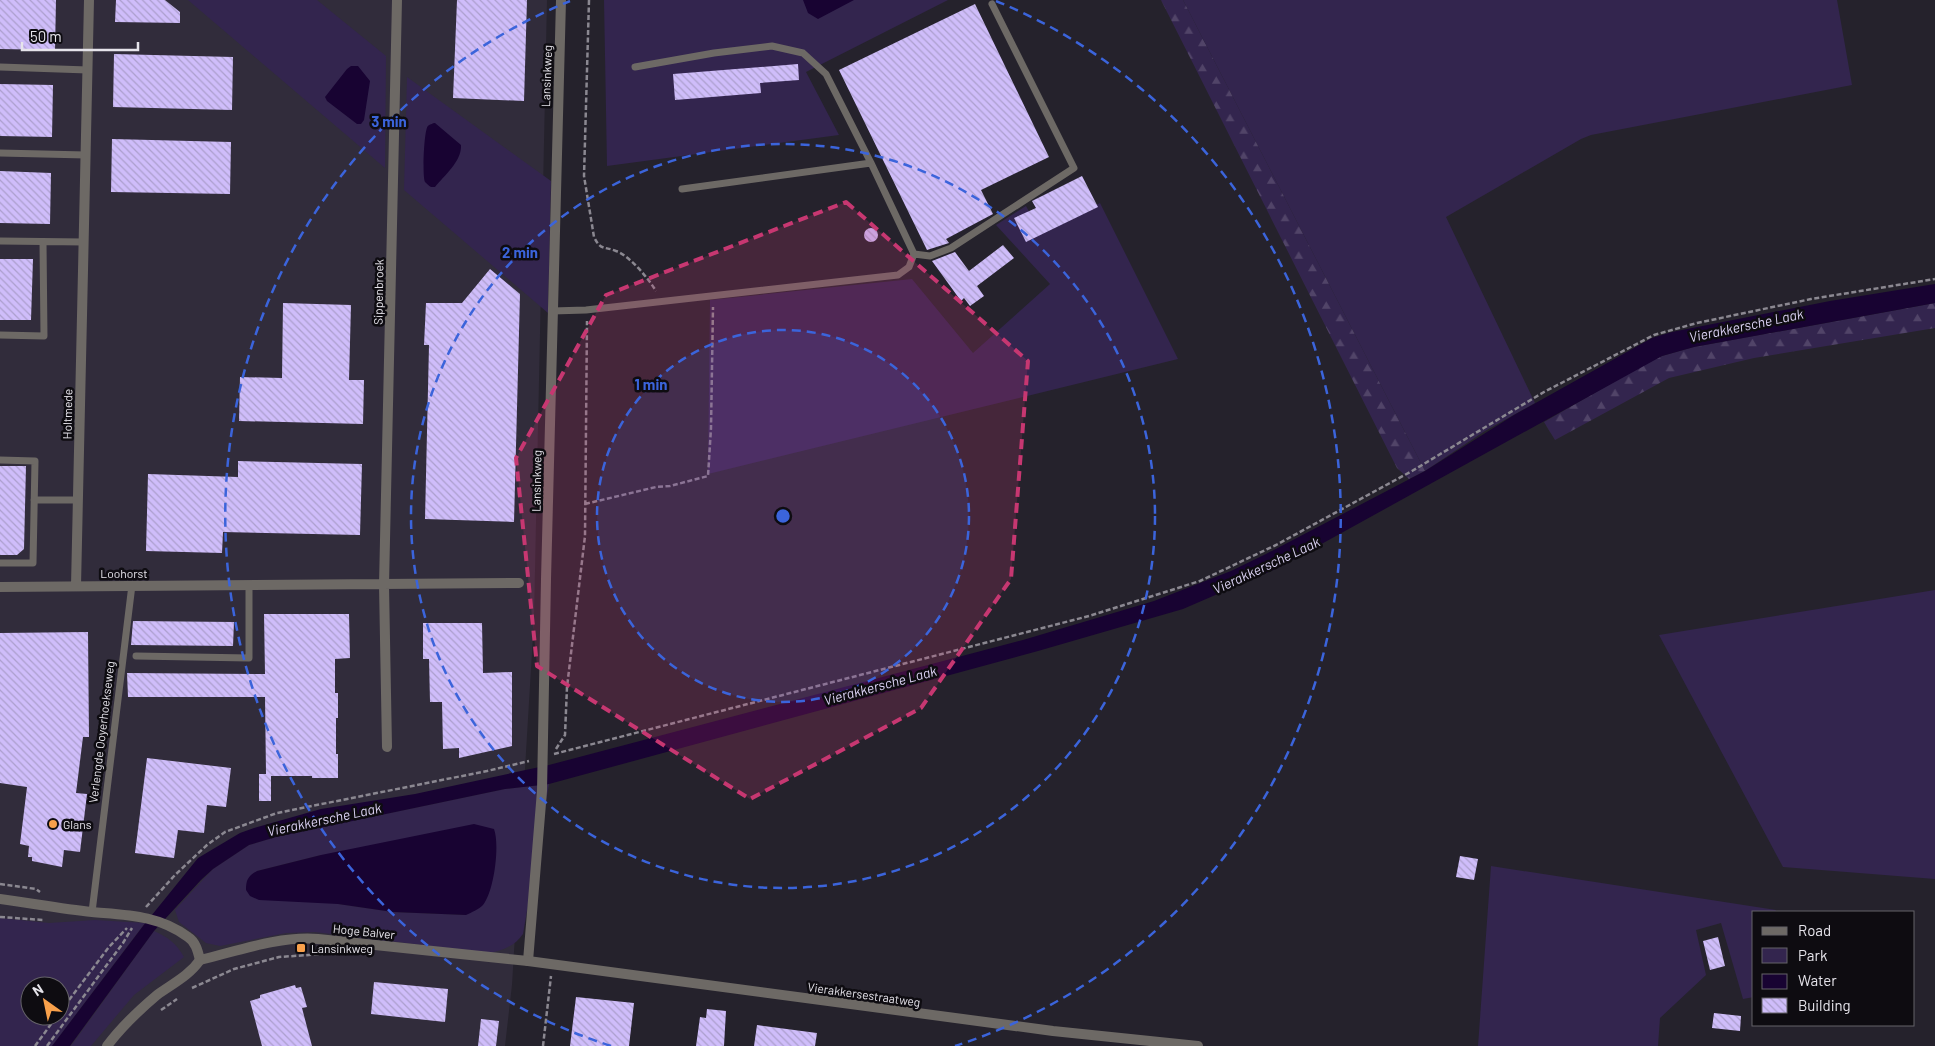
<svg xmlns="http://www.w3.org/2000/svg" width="1935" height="1046" viewBox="0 0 1935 1046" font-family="Barlow,sans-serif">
	<defs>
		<pattern id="forest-firs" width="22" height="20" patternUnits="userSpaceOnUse" patternTransform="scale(1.25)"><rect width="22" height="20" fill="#33254e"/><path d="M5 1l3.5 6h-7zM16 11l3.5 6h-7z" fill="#514468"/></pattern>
		<pattern id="building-back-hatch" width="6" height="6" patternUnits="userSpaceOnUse" patternTransform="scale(1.25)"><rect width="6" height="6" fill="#cfbdfa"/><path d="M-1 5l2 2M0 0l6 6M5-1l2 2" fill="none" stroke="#ac9fcd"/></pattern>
	</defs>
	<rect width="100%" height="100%" fill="#25222c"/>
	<path fill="#312c3b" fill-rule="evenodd" d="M0,0h547l-13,619 -22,366 -7,61h-505zM30,986h30v30h-30z"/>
	<path fill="#33254e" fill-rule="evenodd" d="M188,0h129l69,56 -1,112z
		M604,0h344l-142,72 33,63 -232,31z
		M1183,0h654l15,85 -261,50 -10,4 -135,78 89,186 -50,28 -60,40z
		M407,77l144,104 -3,132 -144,-123z
		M1100,203l78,156 -470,115 2,-174 202,-21 61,74 77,-69 -54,-59 30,-19 15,27z
		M1935,590v289l-152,-12 -124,-232z
		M549,784l-26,150c-8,12 -21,17 -35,19l-173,-21 -29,1 -66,13 -14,-3 -27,-21 -4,-12 38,-41 36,-24 27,-8 229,-48zM321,855l145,60 -73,-3 -55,-8 -81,-33z
		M1491,866l285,44 -1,2h-21v85l-11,2 -22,-76 -25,7 10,45 -46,43 -2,28h-180z
		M0,918l49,5 46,-3 50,3 -93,123h-52zM30,986h30v30h-30z
		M154,931c15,7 22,12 30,26l-50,38 -43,51h-20z"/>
	<path fill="url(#forest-firs)" d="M1161,0h22l242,471 -16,8 -12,-11z
		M1935,303v25l-181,30 -85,20 -114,62 -11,-18 101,-58 17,-8 32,-9z"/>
	<path fill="#180332" d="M803,0h51l-36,19 -10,-6z
		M351,66h7l12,15 -6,39 -3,4h-4l-30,-23 -2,-4 22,-28z
		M435,123l26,22c1,16 -16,30 -26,42h-4c-2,-1 -5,-4 -6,-5 -3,-6 -1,-53 3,-56 1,-1 5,-3 7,-3z
		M1935,284v19l-241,44 -32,9 -384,212 -95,41 -145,42 -489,133 -44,5 -229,48 -27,8 -36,24 -12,11 -47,51 -84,115h-18l91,-120 55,-68 42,-25 14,-5 67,-19 94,-15 134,-29 474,-125 131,-39 77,-30 35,-17 159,-83 89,-56 138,-77 20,-6 158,-31z
		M474,824l20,5c6,16 0,63 -11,76 -5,5 -11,7 -17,10l-73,-3 -55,-8 -79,-4 -9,-4 -4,-6c0,-10 2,-14 11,-19l64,-16z"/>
	<path fill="url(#building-back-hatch)" d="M0,0h56l-1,50 -55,-1z
		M116,0h49l15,12v11l-65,-1z
		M457,0h70l-3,101 -71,-3z
		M975,4l74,153 -68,33 12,24 -47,25 3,4 -22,7 -88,-180z
		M114,54l119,3 -1,53 -119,-3z
		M798,64l1,16 -39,3 1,10 -86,7 -2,-26z
		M0,84l53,1 -1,52 -52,-1z
		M112,139l119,3 -1,52 -119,-2z
		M0,171l51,2 -1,51 -50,-1z
		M1082,176l16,31 -72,35 -12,-24 22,-10 -4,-7z
		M864 235a7 7 0 1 1 14 0a7 7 0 1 1-14 0Z
		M1003,245l11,13 -37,28 7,10 -14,10 -6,-8 -3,3 -29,-40 23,-9 14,19z
		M0,259h33l-2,61h-31z
		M490,269l30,25 -6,228 -89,-3 4,-174h-5l2,-42h36z
		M283,303l68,2 -2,75h15l-1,44 -124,-3 1,-44 42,1z
		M238,461l124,3 -2,71 -137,-3 -1,21 -76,-2 2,-77 90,3z
		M0,466h26l-2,83 -7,6h-17z
		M264,614h85l1,44 -15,1v34h3v25h-2v36h2v24h-26v-2h-41v25h-12v-27h7l-1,-77h-137l-1,-24 138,1z
		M133,621l101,1 -1,24 -102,-1z
		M423,623h59l1,50 29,-1v74l-53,12v-10l-16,1 -1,-47h-12l-1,-43h-6z
		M88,632l1,105h-6l-7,56 11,1 -7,58 -16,-2 -2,17 -30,-6v-4h-4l1,-11 -9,-2 7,-57 -27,-4v-150z
		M147,758l84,10 -5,39 -19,-2 -3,28 -26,-3 -4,28 -39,-5z
		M1460,856l18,3 -4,21 -18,-3z
		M1718,937l7,29 -15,4 -7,-29z
		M374,982l74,7 -3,33 -74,-8z
		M295,985l1,3 5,-1 6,20 -5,1 10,38h-50l-12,-45 10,-3v-3z
		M576,997l58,6 -5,43h-59z
		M707,1009l19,2 -2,35h-28l4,-29 6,1z
		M1714,1013l27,3 -1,15 -28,-3z
		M481,1019l18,2 -3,25h-18z
		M757,1025l60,8 -2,13h-61z"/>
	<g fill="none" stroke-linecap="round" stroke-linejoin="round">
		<path stroke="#8b8891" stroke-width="2.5" stroke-dasharray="5 2.5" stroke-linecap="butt" d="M589,0l-5,176 10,61c7,14 10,9 22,14 14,5 32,27 40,40
			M585,504l71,-17 14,-1 38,-10 3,-48 2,-121
			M556,749l9,-14 2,-48 18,-151 2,-215
			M554,754l535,-138 111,-35 76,-36 136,-74 132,-79 110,-57 43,-12 114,-24 124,-20
			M0,884l36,5 4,3
			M146,907l29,-32 32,-30 18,-13 52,-19 210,-42 42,-10
			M0,917l43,3
			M192,988l42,-19 45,-12 44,-3
			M161,1010l16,-11
			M60,1012l49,-65 18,-19
			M35,1046l22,-30
			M47,1046l76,-103 9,-15
			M543,1046l8,-70"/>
		<path stroke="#6d6965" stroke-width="7" d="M0,67l88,3
			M0,153l86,2
			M682,189l189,-26
			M0,241l84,1
			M914,254l16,2 21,-8 123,-80 -82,-164
			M552,311l34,-1 312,-35 11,-8 5,-13 -43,-91 -45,-89 -23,-21 -31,-7 -58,7 -79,14
			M0,335l44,1 -1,-94
			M0,460l35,1 -2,102h-33
			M34,500h44
			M136,656l113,2v-72
			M92,912l40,-327"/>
		<path stroke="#6d6965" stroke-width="10" d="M76,586l13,-586
			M0,587l519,-4
			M387,747l-3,-162 13,-585
			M528,961l14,-170 4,-212 15,-579
			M107,1046c15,-20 31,-35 50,-51 15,-11 32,-19 43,-35"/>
		<path stroke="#6d6965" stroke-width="10" d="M0,899c31,4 61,10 92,13 34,3 67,3 96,25 8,5 10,15 12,23 38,-9 78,-24 118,-21l210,22 525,70 145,15"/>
	</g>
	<path fill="#c73771" fill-opacity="0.2" stroke="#c73771" stroke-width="4" stroke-dasharray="10 6" stroke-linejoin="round" d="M846,202l182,159 -17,218 -90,129 -171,91 -213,-133 -21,-208 90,-163z"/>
	<circle cx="783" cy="516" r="186" fill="#3b64db" fill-opacity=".12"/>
	<g fill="none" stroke="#3b64db" stroke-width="2.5" stroke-dasharray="9 6">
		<circle cx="783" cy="516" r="186"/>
		<circle cx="783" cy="516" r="372"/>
		<path d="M611 1046A557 557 0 0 1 570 1M996 1A557 557 0 0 1 955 1046"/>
	</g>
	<g fill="#f8a04b" stroke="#0e0c11" stroke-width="2">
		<circle cx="53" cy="824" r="5"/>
		<rect x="296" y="943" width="10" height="10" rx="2.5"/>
	</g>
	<g text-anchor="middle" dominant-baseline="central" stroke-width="5" stroke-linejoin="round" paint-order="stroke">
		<g font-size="12" fill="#e6e4eb" stroke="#0e0c11">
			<text transform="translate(546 76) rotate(-88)">Lansinkweg</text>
			<text transform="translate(378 292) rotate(-89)">Sippenbroek</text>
			<text transform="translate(67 414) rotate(-89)">Holtmede</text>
			<text transform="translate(536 481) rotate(-89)">Lansinkweg</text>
			<text x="124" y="573">Loohorst</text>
			<text transform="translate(101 732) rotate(-83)">Verlengde Ooyerhoekseweg</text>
			<text transform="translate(364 931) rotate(6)">Hoge Balver</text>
			<text transform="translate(864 994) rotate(8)">Vierakkersestraatweg</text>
		</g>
		<g font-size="12" fill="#e6e4eb" stroke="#0e0c11" text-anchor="start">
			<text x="63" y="824">Glans</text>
			<text x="311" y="948">Lansinkweg</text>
		</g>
		<g font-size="14" font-style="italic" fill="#dad1f2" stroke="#0e0c11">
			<text transform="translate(1746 325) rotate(-12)">Vierakkersche Laak</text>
			<text transform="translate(1266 565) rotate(-25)">Vierakkersche Laak</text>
			<text transform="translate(880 685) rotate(-15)">Vierakkersche Laak</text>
			<text transform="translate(324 819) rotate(-12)">Vierakkersche Laak</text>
		</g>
	</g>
	<circle cx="783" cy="516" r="8" fill="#3b64db" stroke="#0e0c11" stroke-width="2.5"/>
	<g font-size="15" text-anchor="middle" font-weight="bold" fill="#3b64db" stroke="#0e0c11" stroke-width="5" stroke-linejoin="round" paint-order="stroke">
		<text x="389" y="127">3 min</text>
		<text x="520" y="258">2 min</text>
		<text x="651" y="390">1 min</text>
	</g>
	<rect x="1752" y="911" width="162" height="115" fill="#0e0c11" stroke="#646268"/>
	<rect x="1762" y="927" width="25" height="8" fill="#6d6965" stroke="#646268"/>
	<text x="1798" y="936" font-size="15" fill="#e6e4eb">Road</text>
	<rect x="1762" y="948" width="25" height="15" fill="#33254e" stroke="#646268"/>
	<text x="1798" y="961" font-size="15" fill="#e6e4eb">Park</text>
	<rect x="1762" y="974" width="25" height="15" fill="#180332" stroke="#646268"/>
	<text x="1798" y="986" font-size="15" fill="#e6e4eb">Water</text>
	<rect x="1762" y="998" width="25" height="15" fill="url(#building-back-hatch)" stroke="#646268"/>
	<text x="1798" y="1011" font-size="15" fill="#e6e4eb">Building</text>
	<g transform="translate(45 1001) rotate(327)"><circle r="24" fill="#0e0c11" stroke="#646268"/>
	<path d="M0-4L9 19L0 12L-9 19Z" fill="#f8a04b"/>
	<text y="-8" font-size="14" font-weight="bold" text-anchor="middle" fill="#e6e4eb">N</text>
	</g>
	<path d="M22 42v8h116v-8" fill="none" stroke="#e6e4eb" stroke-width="2.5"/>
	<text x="30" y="42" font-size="15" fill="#e6e4eb" stroke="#0e0c11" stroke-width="4" paint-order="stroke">50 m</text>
</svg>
